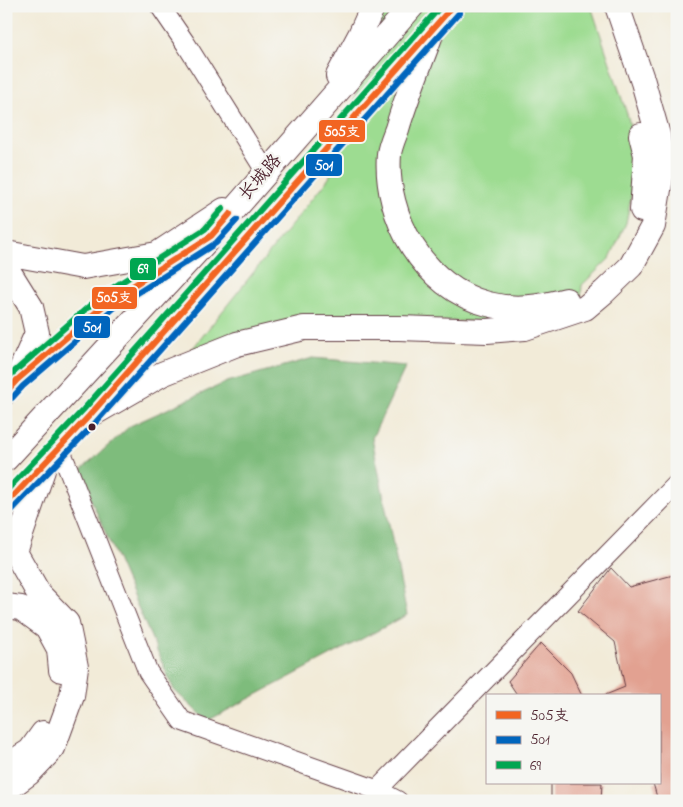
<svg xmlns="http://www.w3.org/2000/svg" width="683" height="807" viewBox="0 0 683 807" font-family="'Indie Flower','LXGW WenKai TC',sans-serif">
	<rect width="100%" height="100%" fill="#f6f6f2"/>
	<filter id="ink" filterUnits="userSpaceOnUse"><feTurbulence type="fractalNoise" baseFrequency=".02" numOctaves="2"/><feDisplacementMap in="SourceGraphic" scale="10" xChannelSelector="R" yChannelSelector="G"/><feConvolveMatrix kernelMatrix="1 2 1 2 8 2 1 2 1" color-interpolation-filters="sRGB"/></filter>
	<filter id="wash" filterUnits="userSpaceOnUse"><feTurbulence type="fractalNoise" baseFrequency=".0096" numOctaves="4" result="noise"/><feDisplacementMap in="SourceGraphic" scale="20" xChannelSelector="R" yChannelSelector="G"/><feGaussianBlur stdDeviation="1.12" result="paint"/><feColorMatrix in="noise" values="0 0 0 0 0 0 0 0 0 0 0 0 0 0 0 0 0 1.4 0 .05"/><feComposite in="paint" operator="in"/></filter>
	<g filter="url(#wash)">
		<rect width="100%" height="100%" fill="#f2ebd8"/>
		<path fill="#9ddc91" stroke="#747e5e" d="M384,6h207l37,111 10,44 -12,62 -16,35 -28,27 -2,21 -46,15 -234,1 -111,31 140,-175z"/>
		<path fill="#7ebc7b" stroke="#646e53" d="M313,358l93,8 -34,72 35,177 -200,106 -33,-31 -95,-218 51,-46 97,-44z"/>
		<g id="blocks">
			<path fill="#e2a191" d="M611,568l18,19 48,-13v227h-19l-5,-18h6v-87h-56l22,-9 -10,-45 -37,-31z
				M541,643l30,30 11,23h-64l-10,-15z
				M551,783h51l-1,18h-50z"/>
		</g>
	</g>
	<g filter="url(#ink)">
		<use href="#blocks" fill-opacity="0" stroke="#633e45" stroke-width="1"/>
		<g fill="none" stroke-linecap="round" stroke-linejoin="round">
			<g stroke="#633e45" stroke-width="21">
				<path id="minor" d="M160,6l26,38 80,128
					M59,446l89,226 34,49 195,69 300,-306
					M377,790l21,11"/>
			</g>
			<g stroke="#633e45" stroke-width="26">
				<path id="major" d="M433,29c-12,33 -26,66 -36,100 -3,8 -7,17 -8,25 -5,63 35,134 99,150 27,7 52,3 78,-4
					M338,76l22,-41 13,-29
					M641,135l5,20 -4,55
					M6,253l77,14 74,-13 67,-44
					M6,274l5,1 20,32 6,26 -19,43
					M6,392l11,-12 92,-79 75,-48
					M89,416l73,-42 75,-30 67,-16h95l88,3 38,-3 60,-20 19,-16 27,-26 22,-40 9,-55 -4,-36 -15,-53 -26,-76
					M6,459l205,-223 201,-230
					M6,504l83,-88 364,-410
					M6,606l15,2 26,19 12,22 2,21
					M6,766l24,-15 13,-18
					M6,790l23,-17 24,-25 19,-52 4,-29 -9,-44 -28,-29 -24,-42 28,-82"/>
			</g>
			<use href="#minor" stroke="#fff" stroke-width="19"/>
			<use href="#major" stroke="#fff" stroke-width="24"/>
			<g stroke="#f6f6f2" stroke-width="10">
				<path id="bus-1" d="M6,392l11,-12 92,-79 102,-65 19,-22
					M6,504l83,-88 364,-410"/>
			</g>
			<g stroke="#f6f6f2" stroke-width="10">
				<path id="bus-2" d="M12,398l11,-12 91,-78 102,-65 21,-23
					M12,510l84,-88 364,-410"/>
			</g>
			<g stroke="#f6f6f2" stroke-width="10">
				<path id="bus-3" d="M6,379l97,-85 102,-65 18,-21
					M6,491l77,-81 358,-404"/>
			</g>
			<use href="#bus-1" stroke="#f26522" stroke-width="6"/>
			<use href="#bus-2" stroke="#0065bd" stroke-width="6"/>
			<use href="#bus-3" stroke="#00a651" stroke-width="6"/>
		</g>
	</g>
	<circle fill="#4a1f2b" stroke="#f6f6f2" stroke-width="2" cx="92" cy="427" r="4.5"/>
	<g text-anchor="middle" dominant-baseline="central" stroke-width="5" stroke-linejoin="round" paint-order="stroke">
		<g font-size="18" fill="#4a1f2b" stroke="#f6f6f2">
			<text transform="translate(261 178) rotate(-49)">长城路</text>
		</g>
	</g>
	<g stroke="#f6f6f2" stroke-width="2">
		<rect x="318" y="119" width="48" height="24" rx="5" fill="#f26522"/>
		<rect x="305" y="153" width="38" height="24" rx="5" fill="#0065bd"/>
		<rect x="129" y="257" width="28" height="24" rx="5" fill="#00a651"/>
		<rect x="91" y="286" width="47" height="24" rx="5" fill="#f26522"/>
		<rect x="73" y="315" width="38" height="24" rx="5" fill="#0065bd"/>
	</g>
	<g font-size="14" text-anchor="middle" font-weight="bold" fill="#fff">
		<text x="342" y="136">505支</text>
		<text x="324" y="170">501</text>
		<text x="143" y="273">69</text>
		<text x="114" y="302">505支</text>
		<text x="92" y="332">501</text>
	</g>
	<rect width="683" height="807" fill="none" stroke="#f6f6f2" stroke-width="25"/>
	<rect x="486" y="694" width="175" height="90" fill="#f6f6f2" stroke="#b1a0a2"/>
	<rect x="496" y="711" width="25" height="8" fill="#f26522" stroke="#b1a0a2"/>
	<text x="530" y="720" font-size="15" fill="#4a1f2b">505支</text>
	<rect x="496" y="736" width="25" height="8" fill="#0065bd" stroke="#b1a0a2"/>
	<text x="530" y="744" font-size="15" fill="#4a1f2b">501</text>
	<rect x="496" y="761" width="25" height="8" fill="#00a651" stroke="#b1a0a2"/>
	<text x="530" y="770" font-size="15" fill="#4a1f2b">69</text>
</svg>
